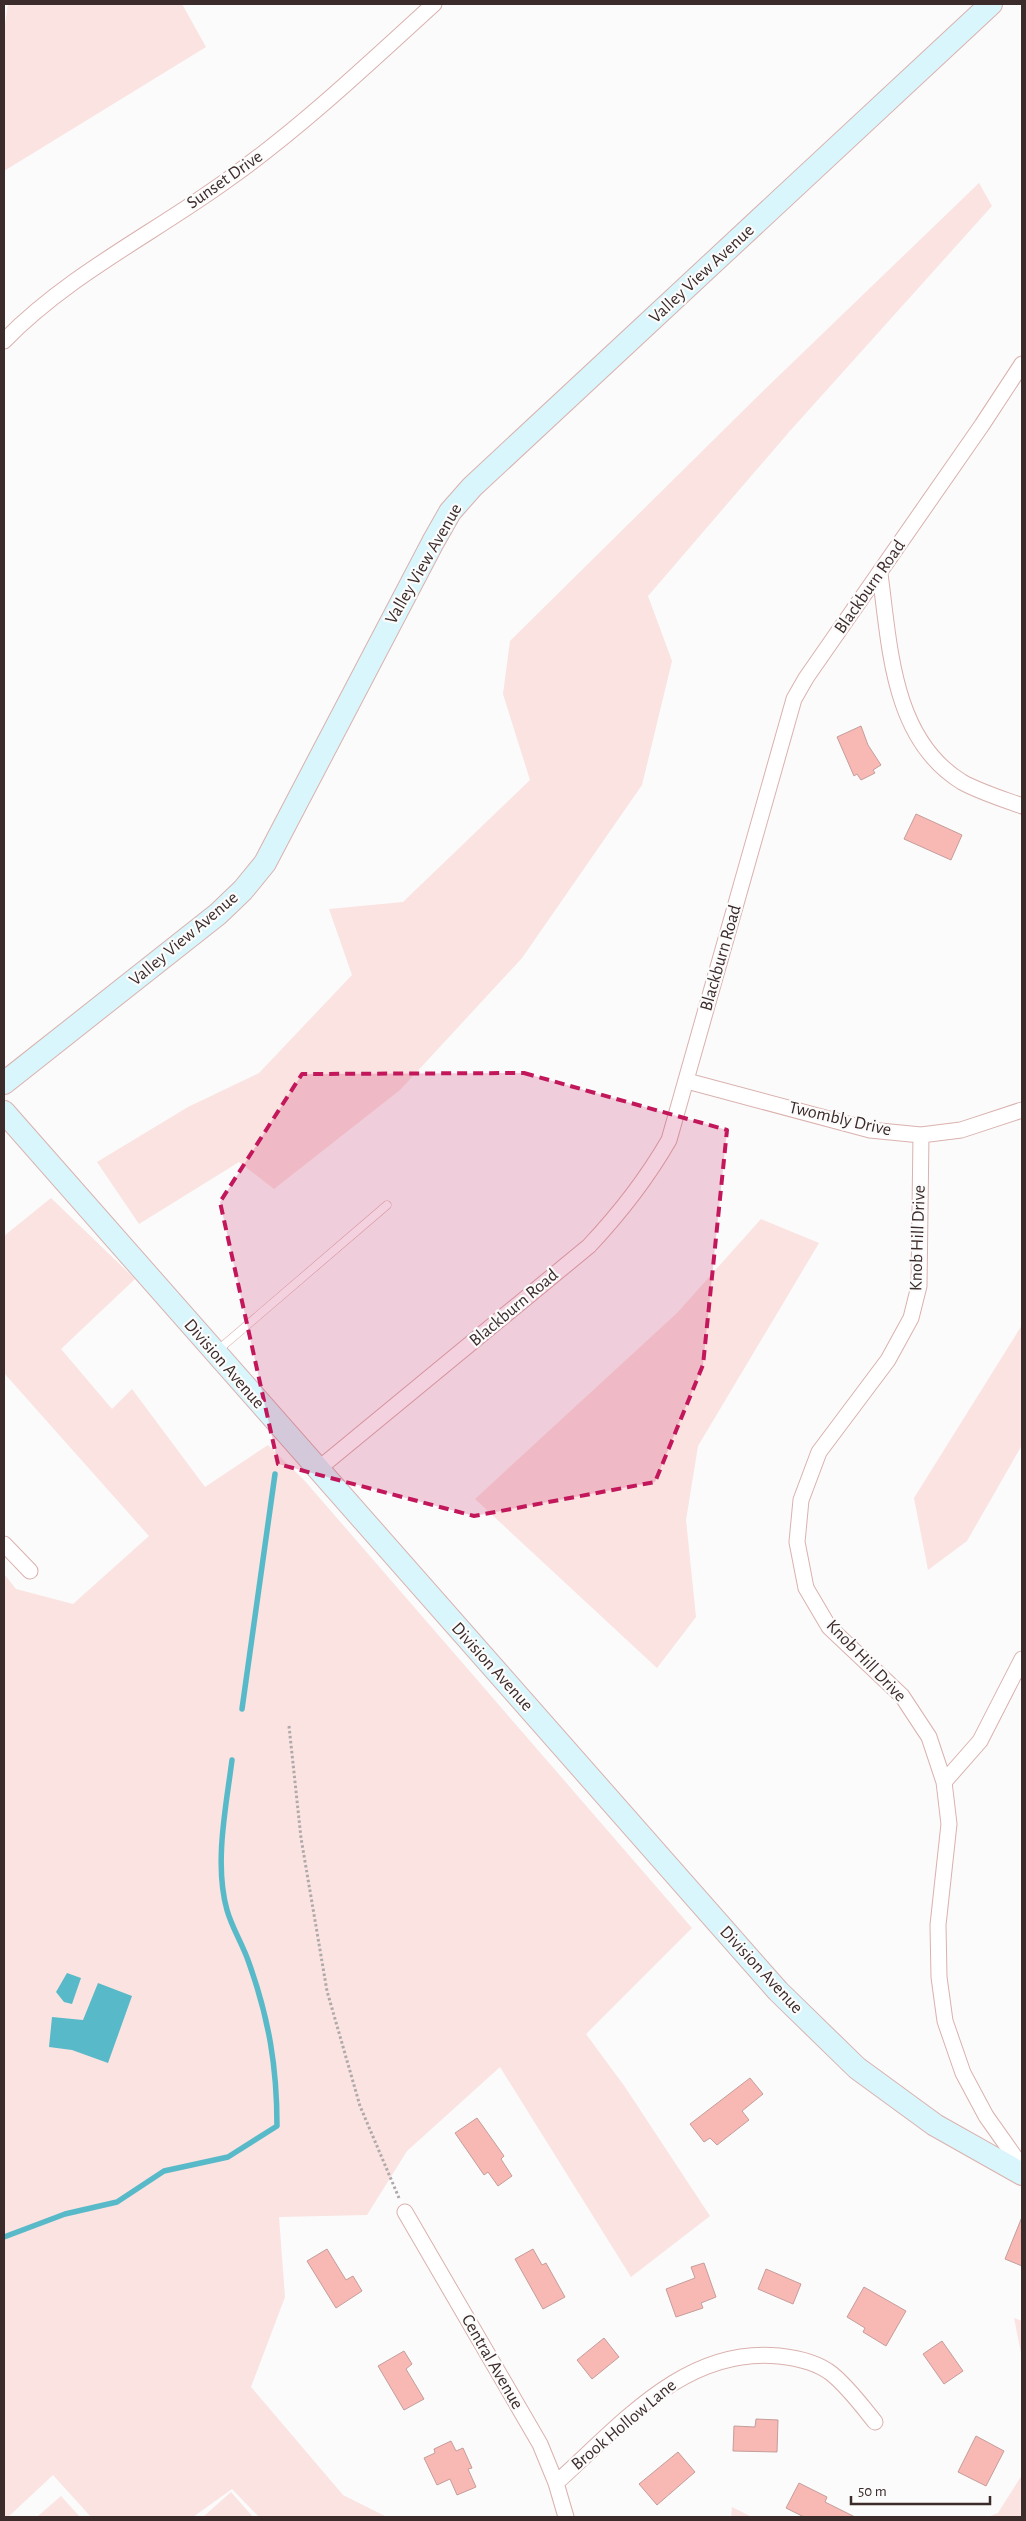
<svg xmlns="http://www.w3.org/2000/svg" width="1026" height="2521" viewBox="0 0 1026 2521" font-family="'Alegreya Sans',sans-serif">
	<rect width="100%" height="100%" fill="#fbfbfb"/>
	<path fill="#fae3e1" d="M8,4h174l24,43 -202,124v-140z
		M979,183l13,23 -203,226 -141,164 24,65 -30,124 -120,173 -122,132 -126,99 -35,-27 -100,62 -42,-62 91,-55 71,-34 93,-98 -23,-66 74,-7 127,-122 -27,-86 7,-53 250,-247z
		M51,1198l84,81 -74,70 51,60 20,-20 73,98 63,-42 36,35 388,448 -106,106 39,53 85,129 -79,61 -131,-210 -93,84 -40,64 -88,2 6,80 -34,90 92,108 44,22h-128l-27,-28 -39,28h-102l-38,-42 -45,42h-4v-943l12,15 57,15 76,-68 -145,-163v-137z
		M761,1219l58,24 -121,203 -12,74 10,97 -39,51 -182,-169 202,-186z
		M1022,1325v120l-55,96 -39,29 -14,-72z
		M1014,2318l8,3v37z
		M1022,2475v42h-34l10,-4z
		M231,2492l22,25h-50z
		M61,2496l19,21h-41l-1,-1z
		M732,2507l20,10h-21z"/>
	<path fill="#58bac8" d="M67,1973l14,5 -9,26 -8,-2 -8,-10z
		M98,1983l34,13 -24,67 -36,-13 -23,-3 3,-30 31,3z"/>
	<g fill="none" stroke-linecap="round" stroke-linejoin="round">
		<path stroke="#58bac8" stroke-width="5.5" d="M242,1709l33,-235
			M4,2237l61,-23 52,-12 47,-31 64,-14 49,-31c0,-59 -8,-107 -28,-163 -6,-18 -17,-35 -22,-53 -13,-46 -1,-103 5,-150"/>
	</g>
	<path fill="#f8b8b4" stroke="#c59d9a" d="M861,726l7,19 13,20 -8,5 2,3 -14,7 -4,-6 -3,2 -17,-39z
		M916,814l46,21 -11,25 -47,-21z
		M750,2078l13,16 -21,17 7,9 -32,25 -7,-7 -6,4 -14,-18z
		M477,2118l27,38 -3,3 11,17 -14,10 -10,-14 -4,3 -29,-42z
		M1022,2217v49l-17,-7z
		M327,2249l19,31 7,-4 9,15 -26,17 -29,-47z
		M533,2249l9,16 4,-2 19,34 -22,12 -28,-50z
		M704,2263l12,34 -15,6 2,5 -27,9 -10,-28 29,-11 -4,-11z
		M766,2269l35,15 -8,20 -35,-15z
		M864,2287l42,24 -20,35 -23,-14 2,-4 -18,-11z
		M604,2338l15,19 -27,22 -15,-19z
		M942,2341l21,30 -19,13 -21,-30z
		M404,2351l8,13 -6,5 18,30 -20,11 -26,-44z
		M756,2419l22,1 -1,32 -44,-1 1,-25 21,1z
		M976,2436l28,15 -18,35 -28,-14z
		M451,2441l5,10 7,-3 9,20 -4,1 8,18 -19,8 -7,-16 -13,6 -13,-27 11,-5 -1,-4z
		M678,2452l17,20 -38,33 -18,-21z
		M799,2483l28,14 -2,5 30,15h-51l-18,-9z"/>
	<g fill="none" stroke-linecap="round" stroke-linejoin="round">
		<g stroke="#dab1ae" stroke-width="9">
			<path id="lane" d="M218,1350l169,-145"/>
		</g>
		<g stroke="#dab1ae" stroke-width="17">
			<path id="street" d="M4,341c65,-67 151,-108 226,-163 73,-52 138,-114 204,-174
				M880,574c10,73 12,165 82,208 18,10 41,17 60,24
				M687,1081l183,49 51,5 40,-5 61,-20
				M921,1135l-2,151 -8,32 -23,42 -69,92 -18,48 -4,42 9,46 23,39 73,69 27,41 15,45 5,42 -11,101 1,52 6,44 18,52 23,43 36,51
				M317,1470l272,-224c31,-33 57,-66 80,-106l125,-441 12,-21 176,-253 40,-61
				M4,1544l26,27
				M944,1782l36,-41 42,-82
				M405,2212l135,232 16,39 10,34
				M556,2483c64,-57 129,-137 223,-127 19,2 38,6 53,18 17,14 30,32 43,48"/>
		</g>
		<g stroke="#dab1ae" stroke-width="24">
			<path id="secondary" d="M4,1083l214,-169 25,-24 22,-27 168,-321 17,-30 22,-25 519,-483
				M4,1112l774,879 79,77 78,57 87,49"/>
		</g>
		<path stroke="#b0a9a9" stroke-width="3" stroke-dasharray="2.5 2.5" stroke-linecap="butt" d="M289,1726l12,112 26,153 33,115 39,92"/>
		<use href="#lane" stroke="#fff" stroke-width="8"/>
		<use href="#street" stroke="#fff" stroke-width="15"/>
		<use href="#secondary" stroke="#d8f6fb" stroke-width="22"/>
	</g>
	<path fill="#c2185b" fill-opacity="0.2" stroke="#c2185b" stroke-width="4" stroke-dasharray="10 6" stroke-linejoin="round" d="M524,1073l203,57 -24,235 -48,117 -181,34 -196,-52 -58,-262 82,-128z"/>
	<g text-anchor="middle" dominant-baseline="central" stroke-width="4.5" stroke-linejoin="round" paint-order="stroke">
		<g font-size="18" fill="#3b2b2a" stroke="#fbfbfb">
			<text transform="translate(225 180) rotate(-35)">Sunset Drive</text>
			<text transform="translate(702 274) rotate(-43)">Valley View Avenue</text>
			<text transform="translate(424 564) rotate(-60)">Valley View Avenue</text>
			<text transform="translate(870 587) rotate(-55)">Blackburn Road</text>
			<text transform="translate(184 939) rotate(-40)">Valley View Avenue</text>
			<text transform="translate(721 958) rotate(-74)">Blackburn Road</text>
			<text transform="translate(840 1119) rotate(13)">Twombly Drive</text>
			<text transform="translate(918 1238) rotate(-88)">Knob Hill Drive</text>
			<text transform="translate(514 1308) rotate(-40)">Blackburn Road</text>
			<text transform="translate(224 1364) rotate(49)">Division Avenue</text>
			<text transform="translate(866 1661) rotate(46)">Knob Hill Drive</text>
			<text transform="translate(492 1667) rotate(48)">Division Avenue</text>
			<text transform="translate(761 1970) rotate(47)">Division Avenue</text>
			<text transform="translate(492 2362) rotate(60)">Central Avenue</text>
			<text transform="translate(624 2425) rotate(-40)">Brook Hollow Lane</text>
		</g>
	</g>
	<rect width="1026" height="2521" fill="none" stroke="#3b2b2a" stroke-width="10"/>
	<path d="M851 2496v8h139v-8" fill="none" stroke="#3b2b2a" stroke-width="2.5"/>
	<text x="858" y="2496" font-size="15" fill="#3b2b2a" stroke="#fbfbfb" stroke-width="4" paint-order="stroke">50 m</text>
</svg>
